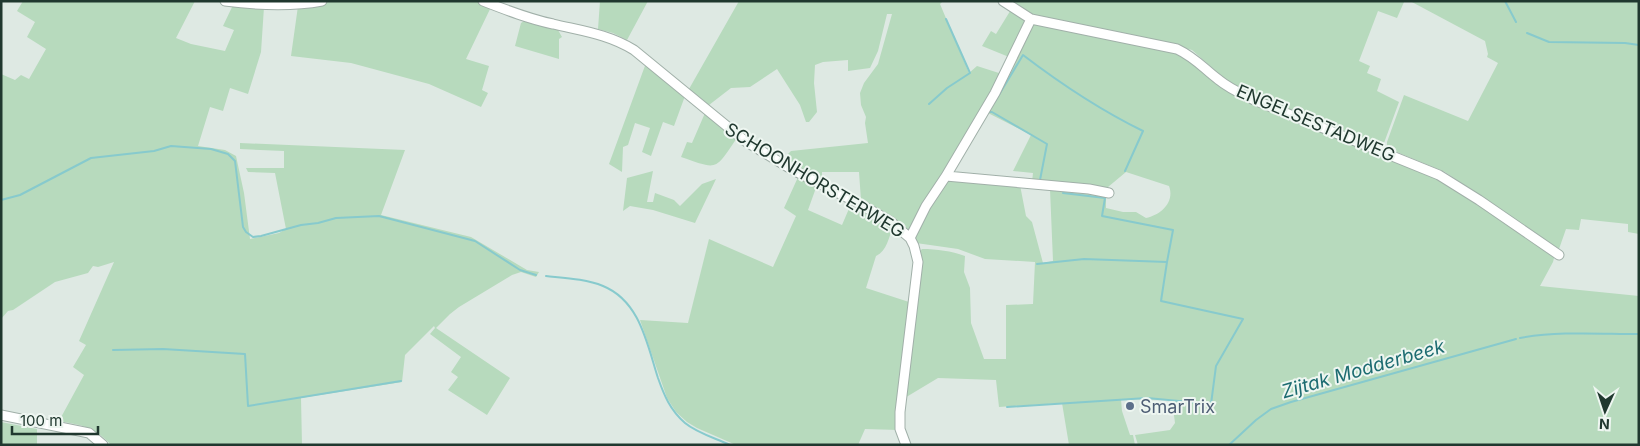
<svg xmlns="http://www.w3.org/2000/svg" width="1640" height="446" viewBox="0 0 1640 446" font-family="Inter,sans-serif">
	<rect width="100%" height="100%" fill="#dee9e3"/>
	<path fill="#b7dabd" d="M23,1h172l-19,37 15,6 34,7 9,-21 -11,-4 10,-21 31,2 -3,45 -13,42 -18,-6 -7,23 -13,-4 -12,39 27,4 11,6 8,37 6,46 29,-6 7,-4 -11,-56 -27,-1 -2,-4h38v-17l-44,-2v-6l165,7 -24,65 90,22 56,33 12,2 -3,5 -15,-5 -9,3 -53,32 -9,7 -14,14 74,50 -23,37 -39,-25 10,-13 -7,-5 10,-15 -31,-23 5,-6 -1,-2 -29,29 -3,27 -101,16 1,47h-191c-16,-18 -29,-20 -52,-24l25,-46 -11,-8 13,-22 -7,-4 35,-79 -16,5 -5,-1 -5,7 -33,9 -42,28 -5,1 -7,8v-245l14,6 6,-5 8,4 17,-30 -19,-12 8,-15 -18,-11z
		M337,1h140l14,6 -25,52 23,7 -7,24 6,3 -7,14 -52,-23 -78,-21 -60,-7 7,-50z
		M600,1h48l-21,39 -14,-7 -15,-4z
		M739,1h204l-3,3 29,69 8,-7 25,8 -92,159 -19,-16 -30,-17 -2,-28h-37v8l-39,-21 8,-8 77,-8 -3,-20 1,-6 -5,-12 -1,-12 4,-10 14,-19 14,-50h-5l-9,37 -8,17 -22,3v-11l-25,2 -8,3 -1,18 3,29 -8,10h-3l-6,-17 -23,-36 -27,18 -19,1 -22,17 -20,-16z
		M1010,1h397l-3,1 -7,16 -19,-7 -19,50 11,5 -3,7 14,6 -4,12 22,11 -15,41 -3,2 -143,-56 -12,-9 -34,-30 -20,-5 -136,-27z
		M1410,1h229v233l-11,-2v-8l-47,-5 -2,11 -13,-1 -7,20 -114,-77 -58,-24v-6l17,-47 64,26 30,-58 -11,-6 1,-3 -3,-13z
		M1012,8l15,10 -18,39 -27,-11 9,-15 5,3z
		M524,21l34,9 4,7 -3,2v20l-44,-13 6,-23z
		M1035,22l150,30 46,40 203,80 116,76 4,10 -1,4 -13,24 99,10v149h-501l-3,-10 35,-5 5,-7 -3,-23 -51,-1 1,12 8,24h3l2,10h-66l-7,-42 -63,4 -3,-27 -58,-2 -35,21 15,-146 4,-4c15,0 29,2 43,7l-1,16 6,16 1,35 13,36h22v-54l27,-1 2,-42 -50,-3 -27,-10 -42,-6 -2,-5 5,-14 27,-45 74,6 6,31 6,6 11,41 10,-2 -3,-72 56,7v12l17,4h13l10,6c15,-3 29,-16 23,-32l-43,-14 -18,15 -1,4 -75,-9 1,-9 -20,-2 18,-36 -43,-22 33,-67z
		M646,63l39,33 -11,30 -11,-4 -12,34 -9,-4 8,-24 -15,-5 -7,22 -5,2 -1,25 -13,-8z
		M705,113l32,25c-23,33 -18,32 -56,19l6,-15 5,1z
		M653,171l-6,31h6l2,-9 19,7 6,6 22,-22 14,-5 -21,44 -42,-13 -23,-4 -7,5 4,-33z
		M799,175l18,10 -9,25 34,15 9,-21 42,22c-4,11 -6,25 -17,30l-10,32 43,14 -11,128 -33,-1 -7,16h-122l-39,-17 -10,-6 -11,-10 -9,-14 -27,-78 48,3 21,-84 64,28 23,-51 -12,-8z
		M1,422l36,7v16h-36z"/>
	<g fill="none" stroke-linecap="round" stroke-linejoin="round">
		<path stroke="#87cacd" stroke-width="2" d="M1505,1l11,21
			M1527,33l22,9 76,1 14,2
			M994,103l29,-48c38,29 77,55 120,76l-18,40
			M929,104l18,-16 23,-15 -24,-54
			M988,112h4l55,32 -7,36
			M1063,193l42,5 -3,18 71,14 -6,32
			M1,200l19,-5 71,-37 63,-7 17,-5 40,3 17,5 7,7 8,66 3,5 7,5 8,-1 40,-11 17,-2 18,-5 43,-2 96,25 45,29 16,5
			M546,276c19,2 40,3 57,10 37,15 44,58 55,92 6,17 12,32 27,45 12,10 30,15 45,22
			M1520,338c39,-7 79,-4 119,-4
			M113,350l50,-1 82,5 3,52 153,-25
			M1007,407l140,-9 64,6 5,-38 27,-47 -82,-18 6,-39 -83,-3 -47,5
			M1229,445l27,-25 15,-11 20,-7 225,-63"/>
		<g stroke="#a1b0a9" stroke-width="11">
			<path id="minor" d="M225,1c31,4 65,6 97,0
				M483,1c23,9 46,18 70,23 29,7 55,10 81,26l111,91 46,28 67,34 32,18 20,17 4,8 4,16 -18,150v17l6,16
				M1003,1l28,18 146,30c19,9 27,20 42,31 11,9 23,14 35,20l185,75 40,25 80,55
				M946,176l143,13 20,4
				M910,238l16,-32 20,-30 49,-83 36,-74
				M1,415l88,18 14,12"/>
		</g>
		<use href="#minor" stroke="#fff" stroke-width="9"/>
	</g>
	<circle fill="#5c6f8a" stroke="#eef6f1" stroke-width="2" cx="1130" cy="406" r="5"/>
	<g text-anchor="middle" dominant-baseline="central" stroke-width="4" stroke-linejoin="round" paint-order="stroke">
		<g font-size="18" fill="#20382f" stroke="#eef6f1">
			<text transform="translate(1316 123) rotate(23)">ENGELSESTADWEG</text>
			<text transform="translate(815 180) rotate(31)">SCHOONHORSTERWEG</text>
		</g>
		<g font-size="18" fill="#4e5e75" stroke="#eef6f1" text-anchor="start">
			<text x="1140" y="406">SmarTrix</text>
		</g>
		<g font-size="19" font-style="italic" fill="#1d6c71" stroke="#eef6f1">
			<text transform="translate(1363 369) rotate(-16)">Zijtak Modderbeek</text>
		</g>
	</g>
	<rect width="1640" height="446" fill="none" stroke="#20382f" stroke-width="5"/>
	<g transform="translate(1605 411) rotate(183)" stroke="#eef6f1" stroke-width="4" paint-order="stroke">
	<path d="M0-4L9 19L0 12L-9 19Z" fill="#20382f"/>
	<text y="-8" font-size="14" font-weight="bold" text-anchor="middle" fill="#20382f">N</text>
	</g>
	<path d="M12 426v8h86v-8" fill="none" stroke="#20382f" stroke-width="2.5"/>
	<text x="20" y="426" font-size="15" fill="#20382f" stroke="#eef6f1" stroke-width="4" paint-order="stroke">100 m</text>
</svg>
